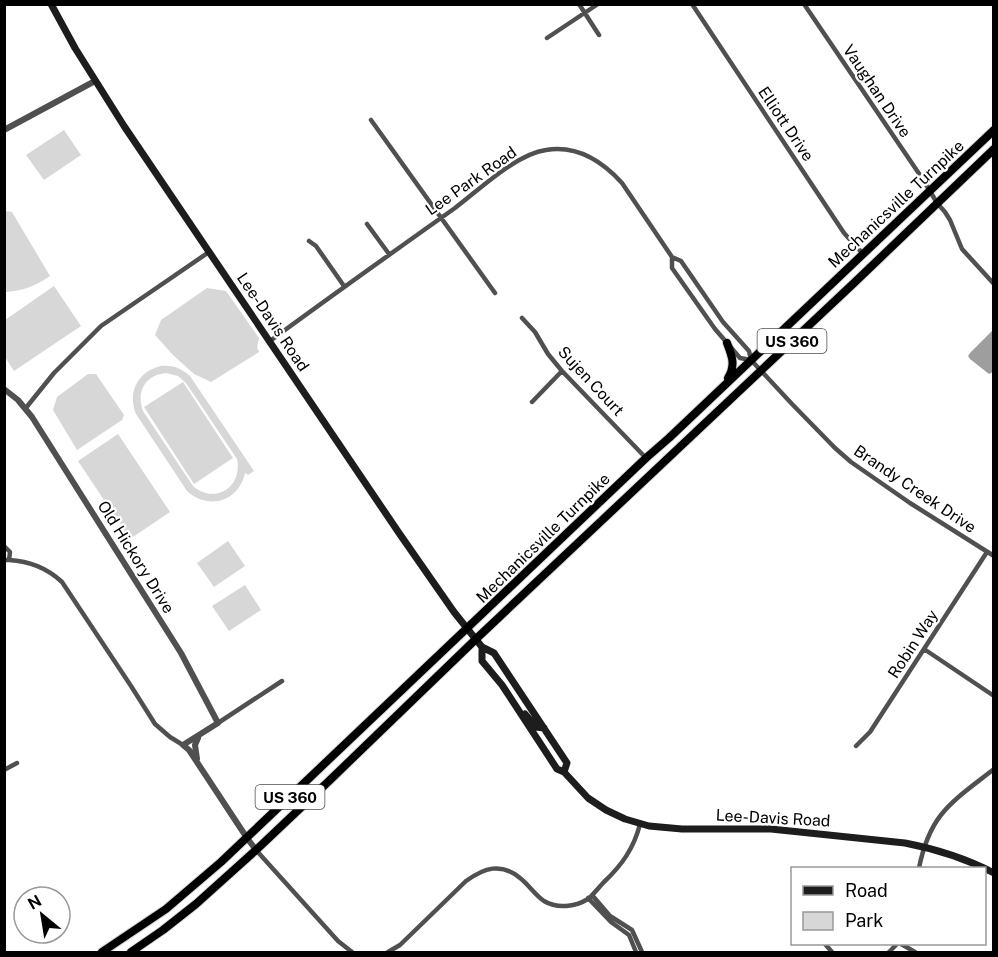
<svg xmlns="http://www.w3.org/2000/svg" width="998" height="957" viewBox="0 0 998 957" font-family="'Public Sans',sans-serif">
	<rect width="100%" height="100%" fill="#fff"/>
	<path fill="#d7d7d7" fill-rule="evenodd" d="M64,130l17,25 -37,25 -18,-25z
		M7,211l5,1 38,64c-14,10 -28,15 -45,16l-1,-79z
		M54,286l27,40 -67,45 -9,-14v-37z
		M207,288l19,3 33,47 -2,9 2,5 -48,30 -17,-8 -21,-19 -18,-20 6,-15z
		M161,366c12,-1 20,2 29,10l64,95 -6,4 -3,-2c-6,28 -36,38 -58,18l-51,-77c-9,-21 2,-43 25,-48zM166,373l12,3 8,7 51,76c6,28 -22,46 -44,27l-50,-75c-7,-19 2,-36 23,-38z
		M88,374h8l28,41 -2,5 -45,30 -24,-40 4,-13z
		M183,382l50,76 -39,26 -50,-77z
		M118,434l52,78 -40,27 -52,-78z
		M228,541l17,25 -31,21 -17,-24z
		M245,585l16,25 -32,21 -17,-25z"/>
	<path fill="#9e9e9e" d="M993,330v42l-4,2 -19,-15 -2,-3 2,-3z"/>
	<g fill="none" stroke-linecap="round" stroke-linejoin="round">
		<g stroke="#dbdbdb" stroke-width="10">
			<path id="trunk" d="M727,343c5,13 9,22 1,35
				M102,952l64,-43 55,-47 425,-404 23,-20 325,-308
				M131,952l32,-22 33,-26 60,-54 74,-70 146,-141 379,-357 139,-133"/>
		</g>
		<path stroke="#505050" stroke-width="4.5" d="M579,4l20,31
			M692,4l152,229 19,21
			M804,4l120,177 13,22 8,9 5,8 12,29 32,35
			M547,38l51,-34
			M371,120l124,173
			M367,224l22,30
			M309,241l7,5 28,40
			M672,257v11l43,61 25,29 11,2
			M522,318l13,14 13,22 14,17 84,87
			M270,341c61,-45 123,-89 185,-133 24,-18 61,-54 91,-58 30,-5 56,11 76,33l50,74 9,4 42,61 26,29 2,9 41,44 43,44 16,14 59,41 84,53
			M532,402l30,-31
			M25,409l29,-36 47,-47 108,-74
			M4,546l6,6 -1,8h-5
			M9,560c21,1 38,8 53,22l69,104 24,38 15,13 13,8
			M924,649l70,47
			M218,723l64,-42
			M856,746l14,-14 117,-180
			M4,770l13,-7
			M256,850l82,91 14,11
			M919,868c11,-55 33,-66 75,-99
			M592,895l18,21 22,14 10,22
			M588,898l23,24 18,13 7,17
			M825,944l7,8
			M901,944l14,8
			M388,952l12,-7 66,-64c18,-13 35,-19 54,-3 9,7 15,17 24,23 13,8 31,6 44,-2 6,-5 11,-12 16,-17 18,-17 30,-34 36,-58
			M889,952l8,-8"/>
		<path stroke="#505050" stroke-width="6" d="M4,130l91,-49
			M4,389l14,11 14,17 149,236 37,70 -35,22 6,5 58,88 9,12
			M197,759l-2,-14 3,-7"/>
		<path stroke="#1d1d1d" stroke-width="7" d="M51,4l24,44 49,78 275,407 55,79 28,35 12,6 73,110 -3,9
			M482,647v14l20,24 55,84 7,3 24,26 18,12 19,9 24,7 33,3h89l134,14c31,6 60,15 89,30
			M525,714l11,13 8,1"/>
		<use href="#trunk" stroke="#000" stroke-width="8"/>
	</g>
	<g text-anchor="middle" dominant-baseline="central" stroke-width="4.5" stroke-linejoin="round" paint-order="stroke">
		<g fill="#fff" stroke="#4c4c4c" stroke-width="1.5">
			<rect x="757.5" y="329" width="69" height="24" rx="4.5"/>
			<rect x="255.5" y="785" width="69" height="24" rx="4.5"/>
		</g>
		<g font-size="15" font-weight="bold" fill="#000">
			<text x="792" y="341">US 360</text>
			<text x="290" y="797">US 360</text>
		</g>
		<g font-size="16" fill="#000" stroke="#fff">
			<text transform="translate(877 91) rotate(56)">Vaughan Drive</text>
			<text transform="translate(786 124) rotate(56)">Elliott Drive</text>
			<text transform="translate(471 181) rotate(-35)">Lee Park Road</text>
			<text transform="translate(896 204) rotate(-43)">Mechanicsville Turnpike</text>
			<text transform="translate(273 322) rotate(56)">Lee-Davis Road</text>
			<text transform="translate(591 381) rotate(47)">Sujen Court</text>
			<text transform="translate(915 489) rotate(34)">Brandy Creek Drive</text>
			<text transform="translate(543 538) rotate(-44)">Mechanicsville Turnpike</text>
			<text transform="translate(136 557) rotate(58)">Old Hickory Drive</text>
			<text transform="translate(913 644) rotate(-57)">Robin Way</text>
			<text transform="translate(773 818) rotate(3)">Lee-Davis Road</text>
		</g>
	</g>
	<rect width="998" height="957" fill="none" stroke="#000000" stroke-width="12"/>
	<rect x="791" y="867" width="195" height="78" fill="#ffffff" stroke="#999999" stroke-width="1.5"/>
	<rect x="803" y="886" width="30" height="9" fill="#1d1d1d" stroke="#999999" stroke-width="1.5"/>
	<text x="845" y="897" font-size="18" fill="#000000">Road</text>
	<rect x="803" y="912" width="30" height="18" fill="#d7d7d7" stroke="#999999" stroke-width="1.5"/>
	<text x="845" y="927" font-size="18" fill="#000000">Park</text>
	<g transform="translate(42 915) rotate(330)"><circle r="28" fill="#ffffff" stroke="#999999" stroke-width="1.5"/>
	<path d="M0-4.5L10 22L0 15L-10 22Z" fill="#000000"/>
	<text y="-9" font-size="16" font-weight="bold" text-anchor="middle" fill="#000000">N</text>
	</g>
</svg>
